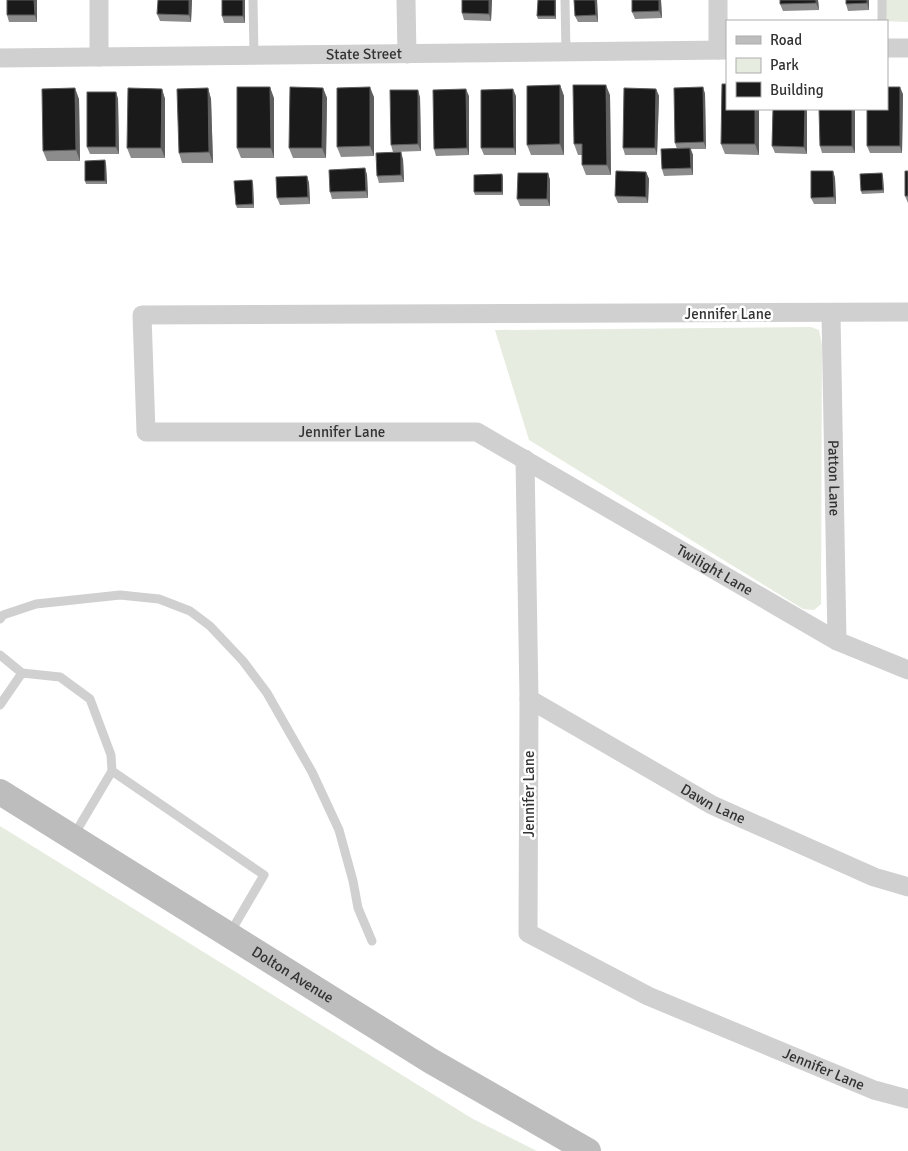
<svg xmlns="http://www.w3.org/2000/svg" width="908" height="1151" viewBox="0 0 908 1151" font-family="Signika,sans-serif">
	<rect width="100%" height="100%" fill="#fff"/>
	<path fill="#e6ecdf" d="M882,0h26v22l-26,-1z
		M811,327l8,3 3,15 -1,259 -7,6 -11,-1 -274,-169 -34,-110z
		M0,826l473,293 64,32h-537z"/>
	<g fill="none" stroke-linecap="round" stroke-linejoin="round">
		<path stroke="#d0d0d0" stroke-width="9" d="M253,0l1,55
			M565,0l1,52
			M882,0v21
			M0,619l3,-4 33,-11 84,-9 39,4 31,12 20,15 33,35 24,32 45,79 27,58 14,51 5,27 14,33
			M0,655l22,18 -22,32
			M22,673l38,4 30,22 21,56 1,16
			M74,835l38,-64 152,104 -34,58"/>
		<g stroke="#d0d0d0" stroke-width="19">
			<path d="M99,0v57"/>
			<path d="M406,0l1,54"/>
			<path d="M718,0v50"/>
			<path d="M887,48h21"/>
			<path id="s1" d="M0,58l727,-8"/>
			<path id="s2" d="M908,312l-766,3 4,117h331l360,209 71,29"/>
			<path id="s3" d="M831,314l6,327"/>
			<path id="s4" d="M525,459l4,240 -1,234 120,63 226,94 34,9"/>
			<path id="s5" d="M529,699l183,106 162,72 34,10"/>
		</g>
		<path stroke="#bdbdbd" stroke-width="26" id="s6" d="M0,792l431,269 157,90"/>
	</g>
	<path fill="#8c8c8c" d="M7,0h30v22h-28l-2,-7z
		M192,0l-1,22 -31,-1 -3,-7z
		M222,0h23v23h-21l-2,-7z
		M462,0h30l-1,21 -27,-1 -2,-7z
		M538,0h18v19h-18l-1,-3z
		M597,0l1,22h-20l-3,-6z
		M661,0l1,18 -27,1 -3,-7z
		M780,0h38l1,10 -36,1 -3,-7z
		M846,0h23v10l-21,1 -2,-7z
		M560,85l4,11v59h-33l-4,-10z
		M703,87l2,7 1,55h-15l2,6v20l-29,1 -2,-7 15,-20 -2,-6z
		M208,88l3,11 2,64h-31l-3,-10z
		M323,88l4,10 -1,60h-33l-4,-10z
		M162,89l3,10v59h-34l-4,-10z
		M656,89l3,7 -2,59h-32l-2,-7z
		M116,92l2,7 1,55h-29l-3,-7z
		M903,94l-1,59h-32l-3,-7z
		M610,95l1,80h-25l-4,-10v-10h-4l-4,-11z
		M469,96v59l-33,1 -2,-7z
		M516,96v59h-32l-3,-7z
		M374,97v59l-33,1 -4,-10z
		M420,97l1,54 -28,1 -2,-7z
		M274,98v60h-33l-4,-10z
		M79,99l1,62h-33l-4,-10z
		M727,109h32v46l-34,-1 -4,-10z
		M773,109h34v45l-32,-1 -3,-7z
		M819,109h36v44h-33l-2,-7z
		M403,159l1,23 -25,1 -2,-7z
		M106,164l1,20h-21l-1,-3z
		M365,168l2,7 1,23 -36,1 -2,-7z
		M833,171l2,7 1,26h-22l-3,-6z
		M908,171v32l-3,-7z
		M646,172l3,7 -1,24h-30l-3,-7z
		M548,173l2,7v26h-30l-3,-7z
		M882,173l1,4 1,16 -22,1 -1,-3z
		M502,174l1,4v17h-28l-1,-3z
		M307,176l2,7 1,21 -30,1 -3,-7z
		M253,183l1,25h-17l-1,-3z"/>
	<path fill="#5f5f5f" d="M34,0h3v22l-2,-7z
		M189,0h3l-1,22 -2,-7z
		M243,0h2v23l-2,-7z
		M489,0h3l-1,21 -2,-7z
		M555,0h1v19l-1,-3z
		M595,0h2l1,22 -2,-7z
		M659,0h2l1,18 -3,-7z
		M816,0h2l1,10 -3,-7z
		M867,0h2v10l-2,-7z
		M560,85l4,11v59l-4,-11z
		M606,85l4,10 1,80 -4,-10z
		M270,87l4,11v60l-3,-10z
		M370,87l4,10v59l-4,-10z
		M703,87l2,7 1,55 -2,-7z
		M900,87l3,7 -1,59 -2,-7z
		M75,88l4,11 1,62 -4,-11z
		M208,88l3,11 2,64 -4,-11z
		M323,88l4,10 -1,60 -4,-10z
		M162,89l3,10v59l-4,-10z
		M466,89l3,7v59l-2,-7z
		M513,89l3,7v59l-2,-7z
		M656,89l3,7 -2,59 -2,-7z
		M418,90l2,7 1,54 -3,-7z
		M116,92l2,7 1,55 -3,-7z
		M755,109h4v46l-4,-11z
		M805,109h2v45l-3,-7z
		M852,109h3v44l-3,-7z
		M690,148l3,7v20l-2,-7z
		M401,152l2,7 1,23 -3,-7z
		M105,160l1,4 1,20 -2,-3z
		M365,168l2,7 1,23 -2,-7z
		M833,171l2,7 1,26 -2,-7z
		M646,172l3,7 -1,24 -2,-6z
		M548,173l2,7v26l-3,-7z
		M882,173l1,4 1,16 -1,-3z
		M502,174l1,4v17l-1,-3z
		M307,176l2,7 1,21 -2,-7z
		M252,180l1,3 1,25 -1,-4z"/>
	<path fill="#1a1a1a" stroke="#5f5f5f" d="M7,0h27l1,15h-28z
		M158,0h31v15l-32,-1z
		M222,0h21v16h-21z
		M462,0h27v14l-27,-1z
		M538,0h17v16h-18z
		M574,0h21l1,15 -21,1z
		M632,0h27v11l-27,1z
		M780,0h36v3l-36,1z
		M846,0h21v3l-21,1z
		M722,84h5v25h28v35h-34z
		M560,85v59l-33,1v-59z
		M573,85h33l1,80h-25v-21h-8z
		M237,87h33l1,61h-34z
		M290,87l33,1 -1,60h-33z
		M370,87v59l-33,1v-59z
		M703,87l1,55 -29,1 -1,-55z
		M887,87h13v59h-33v-37h20z
		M75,88l1,62 -33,1 -1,-62z
		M128,88l34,1 -1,59h-34z
		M208,88l1,64 -30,1 -2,-64z
		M624,88l32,1 -1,59h-32z
		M466,89l1,59 -33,1 -1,-59z
		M513,89l1,59h-33v-58z
		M390,90h28v54l-27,1z
		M87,92h29v55h-29z
		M773,109h32l-1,38 -32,-1z
		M819,109h33v37h-32z
		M690,148l1,20 -29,1 -1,-20z
		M401,152v23l-24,1 -1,-23z
		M105,160v21h-20v-20z
		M365,168l1,23 -36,1 -1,-22z
		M616,171l30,1v25l-31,-1z
		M811,171h22l1,26 -23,1z
		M905,171h3v25h-3z
		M518,173h30l-1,26h-30z
		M882,173l1,17 -22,1 -1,-17z
		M502,174v18h-28v-17z
		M307,176l1,21 -31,1 -1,-21z
		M252,180l1,24 -17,1 -2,-24z"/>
	<g text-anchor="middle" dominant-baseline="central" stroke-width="5" stroke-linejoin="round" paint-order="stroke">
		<g font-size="15" fill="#333" stroke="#fff">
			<text stroke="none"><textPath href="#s1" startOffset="364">State Street</textPath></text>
			<text x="728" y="314">Jennifer Lane</text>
			<text stroke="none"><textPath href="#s2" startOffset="1079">Jennifer Lane</textPath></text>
			<text stroke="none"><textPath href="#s3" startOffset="164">Patton Lane</textPath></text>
			<text stroke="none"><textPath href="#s2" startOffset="1489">Twilight Lane</textPath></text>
			<text transform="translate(529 794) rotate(-90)">Jennifer Lane</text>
			<text stroke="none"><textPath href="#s5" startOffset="212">Dawn Lane</textPath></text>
			<text stroke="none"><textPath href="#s6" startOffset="345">Dolton Avenue</textPath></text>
			<text stroke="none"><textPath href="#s4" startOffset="800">Jennifer Lane</textPath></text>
		</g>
	</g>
	<rect x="726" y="20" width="162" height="90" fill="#ffffff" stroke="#adadad"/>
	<rect x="736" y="36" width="25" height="8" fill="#bdbdbd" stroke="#adadad"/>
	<text x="770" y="45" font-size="15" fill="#333333">Road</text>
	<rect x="736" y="58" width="25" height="15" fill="#e6ecdf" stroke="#adadad"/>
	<text x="770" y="70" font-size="15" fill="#333333">Park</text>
	<rect x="736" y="82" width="25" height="15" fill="#1a1a1a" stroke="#adadad"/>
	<text x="770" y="95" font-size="15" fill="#333333">Building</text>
</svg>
